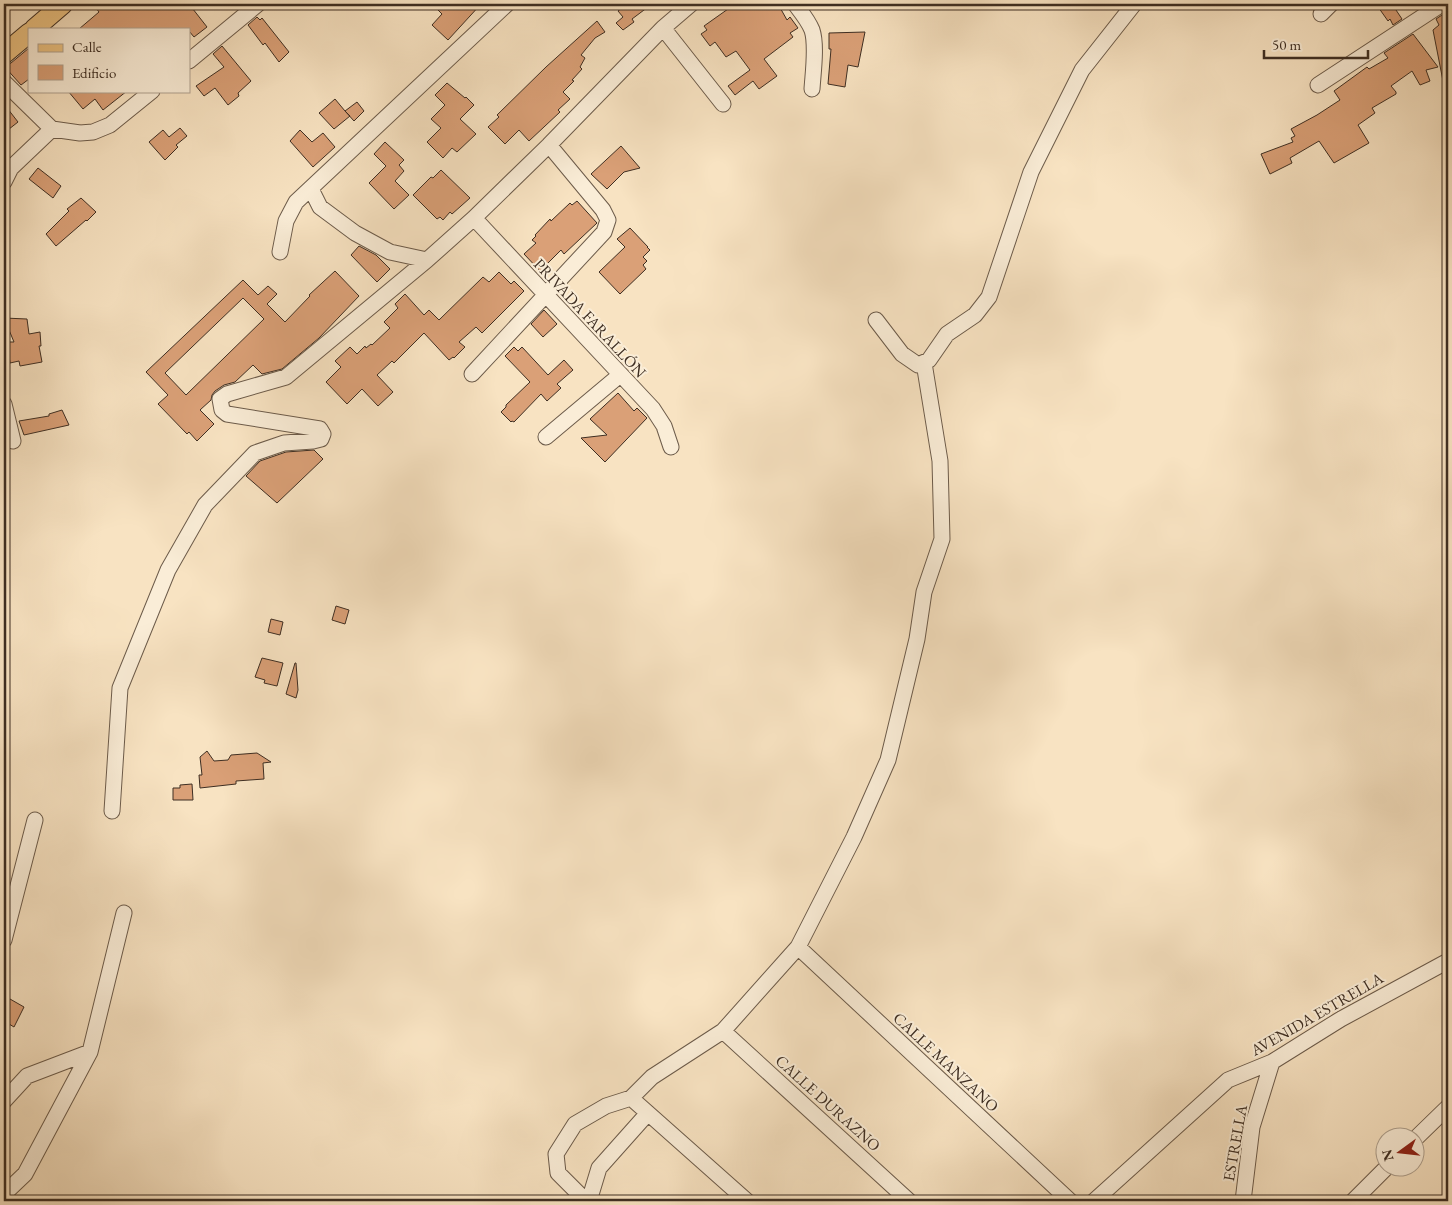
<svg xmlns="http://www.w3.org/2000/svg" width="1452" height="1205" viewBox="0 0 1452 1205" font-family="'EB Garamond',serif">
	<rect width="100%" height="100%" fill="#f8e3c2"/>
	<filter id="stains"><feTurbulence type="fractalNoise" baseFrequency=".004" numOctaves="4"/><feColorMatrix values="0 0 0 0 .2 0 0 0 0 .09 0 0 0 0 .02 0 0 0 .5 -.17"/></filter>
	<radialGradient id="worn" r=".72"><stop offset=".6" stop-color="#630" stop-opacity="0"/><stop offset="1" stop-color="#630" stop-opacity=".3"/></radialGradient>
	<path fill="#daa077" stroke="#3e2e22" fill-rule="evenodd" d="M93,4h96l18,23 -13,10 -5,-6v-2h-110l20,-17z
		M444,4h37l-33,36 -16,-15 10,-11 -4,-4z
		M627,4h25l-20,15 2,3 -11,8 -7,-7 7,-6 -5,-6z
		M724,4h54l9,16 3,-3 8,11 -8,5 3,4 -29,22 13,17 -18,13 -6,-8 -18,14 -7,-9 22,-16 -14,-19 -10,6 -11,-15 -5,4 -9,-12 6,-4 -3,-4 24,-17z
		M1376,4h16l10,15 -9,6 -3,-6 -2,2z
		M1448,11v69l-5,1 -10,-51 6,-5 -3,-6z
		M257,17l3,3 2,-2 27,34 -10,10 -14,-19 -2,2 -15,-20z
		M597,21l8,11 -10,6 -14,17 4,3 -5,9 2,2 -10,11 2,1 -11,11 7,7 -12,11 2,2 -31,29 -10,-11 -14,14 -17,-17 11,-10 -2,-2 49,-48z
		M865,32l-7,35 -10,-2 -3,22 -17,-3 3,-35h-2v-16z
		M1413,34l25,33 -12,3 4,11 -10,4 -8,-14 -21,15 5,6v2l-24,14 3,5 -17,12 11,18 -35,20 -15,-22 -29,17 2,5 -22,11 -9,-20 32,-12 -2,-4 4,-2 -4,-7 26,-14 23,-15 -6,-9 33,-24 2,2 19,-11 -4,-5z
		M222,46l29,35 -13,12 1,3 -11,9 -13,-17 -11,8 -8,-10 28,-19 -11,-13z
		M29,48v31l-8,6 -17,-19 7,-3z
		M447,83l18,15 1,-1 8,8 -14,14 16,15 -19,18 -5,-4 -9,10 -16,-16 14,-14 -10,-9 14,-14 -10,-10z
		M68,91h59l-24,19 -8,-11 -12,10z
		M335,99l10,12 12,-9 7,9 -10,10 -9,-10 5,5 -16,13 -15,-16z
		M4,104l14,18 -14,11z
		M180,128l7,8 -11,9 2,2 -13,13 -16,-18 14,-12 6,7z
		M300,130l12,12 11,-9 12,14 -22,20 -23,-26z
		M385,142l19,18 -5,5 5,6 -9,10 14,14 -15,14 -25,-26 17,-17 -12,-12z
		M621,146l19,22 -16,4 -17,17 -16,-15z
		M38,168l23,18 -8,12 -24,-19z
		M441,170l29,28 -18,16 -2,-2 -7,8 -3,-3 -3,2 -24,-24 18,-18 2,1z
		M81,198l15,14 -9,9 -1,-1 -30,26 -10,-12 23,-23 -2,-2z
		M577,201l20,22 -33,31 -3,-4 -21,21 -16,-17 12,-11 -4,-3 4,-4 -1,-1 15,-16 1,2 19,-18 2,2z
		M630,228l18,19h-1l3,3 -7,7 4,4 -4,4 3,4 -26,25 -21,-22 26,-25 -8,-8z
		M359,246l17,9 14,14 -13,13 -26,-27z
		M335,271l24,25 -40,42 -37,31 -20,5 -9,-9 -18,17 -11,3 -9,6 -3,4 -1,5 -11,10 14,14 -17,17 -8,-9 -2,2 -29,-30 10,-9 -22,-23 97,-92 15,15 10,-9 9,8 -10,10 18,18 25,-26 -1,-1zM243,298l21,21 -78,76 -21,-22z
		M499,272l12,12 3,-3 10,10 -42,42 -6,-6 -17,15 6,5 -11,11 -1,-1 -4,3 -25,-27 -30,30 -2,-2 -15,14 16,17 -15,14 -16,-17 -15,15 -21,-22 15,-15 -6,-6 15,-14 7,7 8,-8 1,2 5,-4 1,1 18,-17 -6,-6 14,-14 -3,-4 10,-10 19,21 5,-5 10,10 44,-43 6,5z
		M544,310l13,14 -14,13 -12,-13z
		M4,318l23,1 2,15 11,-2 1,14h-2l3,16 -22,4 -1,-5 -9,2 -3,-21h7z
		M514,347l4,4 4,-4 26,28 16,-15 9,10 -16,14 4,4 -14,13 -6,-7 -27,28 -2,-1 -1,1 -10,-10 5,-5v-2l24,-23 -25,-26z
		M618,393l16,18 3,-3 10,10 -42,44 -24,-24 26,-3 -17,-16z
		M62,410l7,15 -45,10 -5,-14 30,-5v-2z
		M314,450l9,9 -46,44 -31,-27 14,-15 26,-9z
		M336,606l13,4 -4,14 -13,-4z
		M271,619l12,3 -3,13 -12,-3z
		M262,658l21,5 -6,23 -13,-3 1,-3 -10,-3z
		M295,663h1l2,27 -2,8 -10,-4z
		M207,751l7,10 14,-1 3,-5 26,-2 14,9 -8,1 1,16 -28,2v3l-36,4 -1,-13h3l-2,-18z
		M192,784l1,16h-20v-12h7v-3z
		M10,999l14,8 -10,20 -10,-6v-10z"/>
	<g fill="none" stroke-linecap="round" stroke-linejoin="round">
		<g stroke="#6c5b4a" stroke-width="17">
			<path id="minor" d="M795,4c6,8 13,16 17,26 5,15 1,43 0,59
				M1321,14l10,-10
				M663,28l60,76
				M189,61l69,-57
				M4,82l48,47 28,4 13,-1 17,-7 42,-34
				M1318,85l124,-81
				M4,182l7,-14 41,-39
				M311,189l9,18 35,26 35,19 37,8
				M474,218l179,191 11,17 7,21
				M280,252l6,-31 10,-19 211,-198
				M876,320l26,34 16,11 11,-5 18,-26 28,-19 14,-18 42,-125 51,-102 52,-66
				M472,374l132,-142 4,-12 -5,-10 -54,-65
				M4,404l9,37
				M546,437l74,-62
				M112,811l8,-123 48,-118 37,-65 50,-52 29,-10 29,-2 8,-2 2,-5 -3,-5 -93,-15 -5,-4 -2,-11 7,-5 59,-17 141,-117 47,-42 75,-73 114,-117 28,-24
				M4,940l31,-120
				M798,947l272,254
				M723,1031l186,170
				M631,1098l21,-21 71,-46 75,-84 56,-110 34,-77 29,-121 7,-47 18,-53 -2,-78 -16,-98
				M4,1101l23,-25 63,-24 34,-139
				M1414,1140l34,-33
				M4,1194l21,-20 65,-122
				M586,1201l-28,-28 -2,-19 19,-30 31,-18 25,-8 116,103
				M589,1201l10,-33 49,-55
				M1094,1201l134,-121 44,-18 69,-43 107,-58
				M1243,1201l9,-74 20,-65
				M1353,1201l33,-33"/>
		</g>
		<g stroke="#3e2e22" stroke-width="21">
			<path id="major" d="M34,29l29,-25
				M4,54l25,-21"/>
		</g>
		<use href="#minor" stroke="#faedd7" stroke-width="15"/>
		<use href="#major" stroke="#ecc281" stroke-width="19"/>
	</g>
	<g text-anchor="middle" dominant-baseline="central" stroke-width="4" stroke-linejoin="round" paint-order="stroke">
		<g font-size="16" fill="#3e2e22" stroke="#faedd7">
			<text transform="translate(590 318) rotate(47)">PRIVADA FARALLÓN</text>
			<text transform="translate(1317 1014) rotate(-30)">AVENIDA ESTRELLA</text>
			<text transform="translate(946 1062) rotate(43)">CALLE MANZANO</text>
			<text transform="translate(828 1103) rotate(42)">CALLE DURAZNO</text>
			<text transform="translate(1235 1143) rotate(-80)">ESTRELLA</text>
		</g>
	</g>
	<rect width="1452" height="1205" fill="none" stroke="#f8e3c2" stroke-width="20"/>
	<rect x="5" y="5" width="1442" height="1195" fill="none" stroke="#3e2e22" stroke-width="2.5"/>
	<rect x="10" y="10" width="1432" height="1185" fill="none" stroke="#3e2e22"/>
	<rect x="28" y="28" width="162" height="65" fill="#faedd7" stroke="#afa18f"/>
	<rect x="38" y="44" width="25" height="8" fill="#ecc281" stroke="#afa18f"/>
	<text x="72" y="52" font-size="15" fill="#3e2e22">Calle</text>
	<rect x="38" y="65" width="25" height="15" fill="#daa077" stroke="#afa18f"/>
	<text x="72" y="78" font-size="15" fill="#3e2e22">Edificio</text>
	<g transform="translate(1400 1152) rotate(255)"><circle r="24" fill="#faedd7" stroke="#afa18f"/>
	<path d="M0-4L9 19L0 12L-9 19Z" fill="#8f2418"/>
	<text y="-8" font-size="14" font-weight="bold" text-anchor="middle" fill="#3e2e22">N</text>
	</g>
	<path d="M1264 50v8h104v-8" fill="none" stroke="#3e2e22" stroke-width="2.5"/>
	<text x="1272" y="50" font-size="15" fill="#3e2e22" stroke="#faedd7" stroke-width="4" paint-order="stroke">50 m</text>
	<rect width="100%" height="100%" filter="url(#stains)"/>
	<rect width="100%" height="100%" fill="url(#worn)"/>
</svg>
